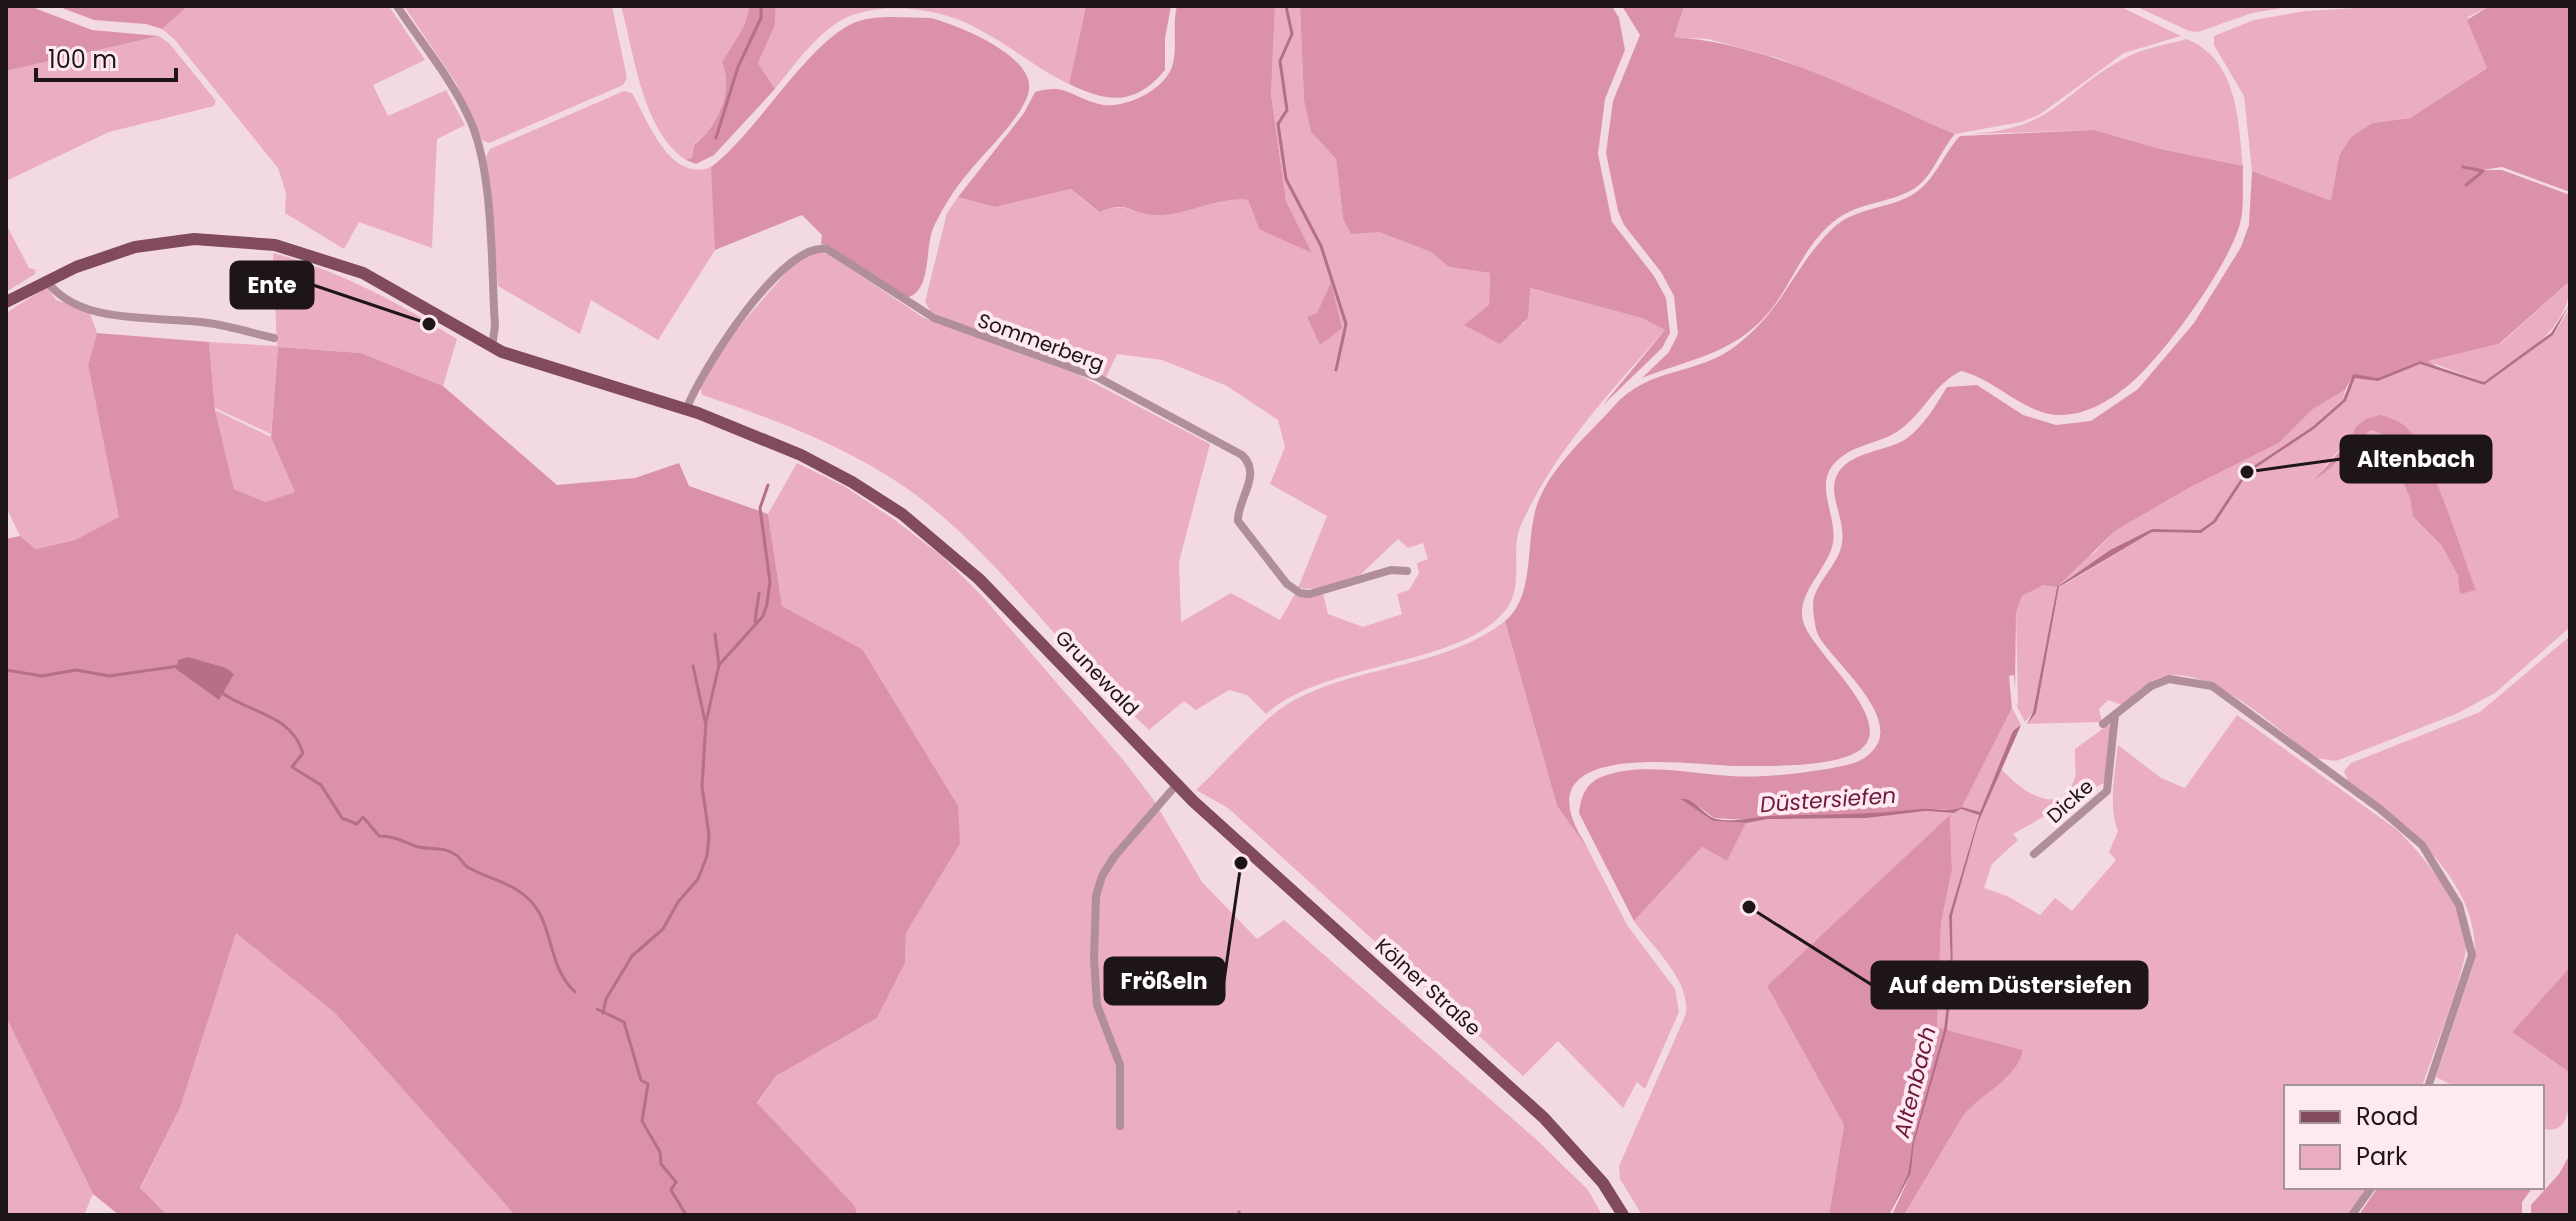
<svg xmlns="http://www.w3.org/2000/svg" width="2576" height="1221" viewBox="0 0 2576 1221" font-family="Poppins,sans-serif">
	<rect width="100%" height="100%" fill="#f3dae2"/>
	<path fill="#ebadc2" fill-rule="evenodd" d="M188,6h201l36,54 -52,25 15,31 58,-26 19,35 -28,14 -5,109 -73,-26 -15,27 -59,-36 1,-20 -8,-25 -104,-129 -12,-10z
		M404,6h208l15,72 -4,7 -134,58 -7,-3 -26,-57z
		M621,6h129l-6,20 -22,36c12,29 -4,64 -28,82l-2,13 -6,3c-44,-29 -52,-108 -65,-154z
		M776,6h310l-17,78c-32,-15 -57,-37 -89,-54 -34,-20 -86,-28 -125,-16 -32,10 -60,50 -80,75l-17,-26 17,-38z
		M1275,6h25l4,95 7,31 25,27 7,59 88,34 18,15 41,6 -1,32 35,19 5,-36 114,30 22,12c-53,60 -111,121 -144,195 -12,27 5,62 -17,87 -47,55 -181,50 -238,102l-19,-19 -18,-5 -33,20 -12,-9 -35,29c-30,-28 -59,-56 -86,-87 -50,-56 -98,-115 -161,-158 -61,-41 -130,-67 -200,-90l-2,-10 20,-36 75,-87 21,-10 12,2 96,64 155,57 131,69 -31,118 2,60 50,-29 49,27 15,-26 10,3 18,-4 5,21 35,13 39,-13 -5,-20 12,-4 10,-17 -2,-10 11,-4 -5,-16 -15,5 -10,-9 -38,36 -45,14 -17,-1 29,-72 -57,-32 15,-37 -7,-27 -51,-34 -65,-26 -45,-6 -11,23 -152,-55 -23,-10 -6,-10 22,-89 11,-16 37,10 76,-18 27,23c32,-11 28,1 56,3 33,2 63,-19 94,-15l11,29 52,22 -25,-50 -15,-106z
		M1684,6h435l62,30 -57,17 -85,62 -18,7 -66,12 -177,-76 -70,-19 -34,-2z
		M2135,6h159l-42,7 -54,19 -9,-1z
		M2391,6h98l-21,11 20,50 -78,51 -37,5 -34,33 -8,46 -79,-31 -8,-75 -30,-51v-9l40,-16 51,-9z
		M159,36l10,7 47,58 -2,5 -105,26 -103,49v-110z
		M2187,39c51,22 51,80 56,127l-82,-17 -67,-19 -122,4c84,-6 87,-40 151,-75 19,-11 43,-14 64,-20z
		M624,91l8,2c16,28 38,90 79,74l5,57 -1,26 -57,90 -67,-40 -11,34 -82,-48 -12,-129 4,-8z
		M6,224l23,44 7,2 -1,4 -29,18z
		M273,253c68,18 125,50 184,86l-14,47 -82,-33 -83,-6 -7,87 -56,-26 -6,-66 68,4z
		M2570,281c0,51 -49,74 -86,101l-57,-21 73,-17z
		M47,287l9,13 33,11 8,22 -9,32 32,152 -45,23 -39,9 -16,-13 -14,-29v-194z
		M2570,308v319l-75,66 -39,21 -120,47 -20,-3c-36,-26 -107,-96 -154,-81 -16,5 -28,17 -40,28l-14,-5 -9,9 3,13 -75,2 9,-11 23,-125 93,-56 49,1 15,-11 32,-49 66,-44 32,-28 9,-23 65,-14 64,21 69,-50zM2366,419l60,39 49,132 -17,-14 -16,-30 -29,-29 -3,-19 -28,-64 -10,-4 -14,6 -39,37z
		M2345,390l-2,10 -31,27 -66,44 -32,50 -14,9 -48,-1 -42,21 -53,37 -24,125 -8,10 -10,-19 3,3 -2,-93 6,-17 72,-43 21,-22 72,-42 92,-46 34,-34z
		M215,410l56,27 25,56 -30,9 -32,-13z
		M797,463l47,23 48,32 50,38 41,41 141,164 29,38 49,83 55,57 27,-19 254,221 50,49 14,25h-744l-4,-10 -97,-101 19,-28 101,-58 28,-55 1,-30 54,-89 -98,-195 -80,-43 -14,-92z
		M1505,621l52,185 31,43 39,76 48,64 4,23 -34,77 -8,-7 -14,26 -65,-67 -35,35 -295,-268 -32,-18c24,-22 65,-69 90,-85 67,-41 157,-35 219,-84z
		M2570,636v331l-58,65 58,41c0,19 4,66 -28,55v-41h-86l-20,-10 38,-116c10,-76 -72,-141 -126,-180l-4,-10 7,-8 129,-51z
		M2012,708l9,17 -8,7 -33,80 -18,-5z
		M2237,715l159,114c28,27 67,74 70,115 1,25 -35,114 -44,143h-136v100h81l-19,28h-444l59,-99 12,-15 25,-19 23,-32 -76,-20 6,-58 -1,-56 26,-93 23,-54c16,16 35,34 59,30 22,-21 14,-26 15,-50l33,-24 3,2 -4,54 -94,53 5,6 -26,24 -8,24 23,8 33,19 15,-17 17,13 44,-51 -7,-8 9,-21c-10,-25 -3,-59 0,-86l43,33 24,10z
		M1961,809l18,5 -30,102 2,55 -7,58 -7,-2 4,-104 11,-53 -2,-54 -183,170 77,139 -15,90h-187l-22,-36 -1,-13 67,-152c4,-35 -33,-66 -52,-93l68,-74 25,14 19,-38 22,-4 99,-1 59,-7 28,2z
		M236,932l98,80 181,203h-348l-27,-26 40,-81z
		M6,1017l87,177 -9,21h-78z"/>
	<path fill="#db91ab" d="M6,6h23l63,24 67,6 -153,35z
		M57,6h131l-26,23 -16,-5 -52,-4z
		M750,6h26l-1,19 -17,38 17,26 -61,66 -18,9 -10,-4 6,-3 2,-12c24,-19 40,-54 28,-83l22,-36z
		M1086,6h85l-6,32v32c-30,36 -57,33 -96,14z
		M1177,6h98l-4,89 15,106 26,52 -53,-24 -11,-29c-32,-4 -61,17 -94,15 -28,-2 -24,-15 -55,-3l-28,-23 -76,18 -37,-10 66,-84 11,-21c32,-9 35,5 64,12 22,6 59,-11 70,-31 11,-18 2,-46 8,-67z
		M1300,6h312l7,12 6,32 -20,49 -7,55 14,68 42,54 12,22 4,35 -8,15 -60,58 63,-76 -23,-12 -112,-30 -2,30 -28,26 -36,-19 25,-20 1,-32 -41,-6 -18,-15 -52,-20 -28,2 -8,-16 -7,-59 -25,-27 -7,-31z
		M1622,6h62l-10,31c99,7 191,59 281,97 -16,18 -23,46 -45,57 -23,12 -51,12 -73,28 -28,21 -39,50 -57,78 -37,56 -82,59 -138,81l27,-26 9,-18 -4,-38 -13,-24 -37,-47 -6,-14 -12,-58 7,-52 27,-66z
		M2489,6h81v186l-68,-25 -20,3h20l68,25v86l-71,63 -71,17 10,6 -18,-6 -42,17 -25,-3 -8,15 -32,19 -34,34 -92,46 -72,42 -58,56 -14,-2 -21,11 -6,17 -1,78 -1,-16 -5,1 3,32 -50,99 -7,3 -29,-1 -59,6 -99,2 -22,3 -32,-2 -23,-17 -9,-2 31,22 33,2 -19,38 -25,-14 -68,74 -55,-108c2,-17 7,-31 25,-37 40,-14 86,-2 127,0 31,2 65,-2 96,-7 14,-3 29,-4 40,-13 44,-33 -33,-92 -49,-121 -3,-7 -5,-22 -5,-30 0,-18 21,-37 27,-54 10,-28 -14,-54 -3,-76 12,-24 49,-23 69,-36 18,-13 29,-33 41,-52l30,-2 46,30 33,10 35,-4 47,-32 56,-66 47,-76 8,-22 3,-54 79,30 8,-45 12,-19 22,-14 37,-5 77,-50 -20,-48z
		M931,18c26,7 103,37 98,72 -4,25 -45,63 -61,83 -13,15 -24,33 -33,51 -12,22 -1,67 -29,74l-75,-51 -10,-3 1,-9 -20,-20 -87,35 -4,-83c45,-33 98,-127 145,-145 21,-8 53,-4 75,-4z
		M2094,130l67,19 82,17c-1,19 2,43 -4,61 -13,42 -74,127 -108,156 -20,17 -44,32 -71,32 -35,0 -65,-36 -99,-44 -27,13 -36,40 -60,58 -21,16 -50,14 -68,36 -19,23 7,55 -1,82 -7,25 -38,49 -28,77 11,31 94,98 56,126 -25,18 -93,16 -125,16 -34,0 -188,-25 -163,51 3,11 11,22 16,32l-31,-43 -52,-185c34,-29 17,-88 36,-126 16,-34 48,-61 73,-89 35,-40 84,-30 123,-61 47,-36 56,-78 95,-116 24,-23 57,-19 83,-36 21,-14 28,-39 45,-57z
		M1331,283l11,45 -22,17 -13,-28 10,-4z
		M97,333l112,9 6,68 19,79 32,13 29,-10 -24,-55 7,-90 83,6 82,33 114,99 78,-7 44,-15 10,23 79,28 14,92 80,43 96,157 2,38 -54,89 -1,30 -28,55 -101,58 -19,27 97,102 4,10h-343l-181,-203 -98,-79 -56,175 -40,80 27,27h-48l-26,-21 -87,-177v-478l14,-3 16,13 39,-9 44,-23 -31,-152z
		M2380,415c11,3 20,6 28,14 23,23 54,126 68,161l-16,4 -2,-18 -16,-30 -29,-29 -3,-19 -28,-64 -10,-4c-22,10 -34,37 -57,49l35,-39 6,-13 10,-8z
		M1950,815l2,55 -11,53 -4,104 7,2 -32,115 -4,29 -19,42h-60l15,-90 -77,-139z
		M2570,967v106l-58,-41z
		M1947,1030l76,20c-6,29 -42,43 -60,66l-59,99h-12l19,-42 3,-29z
		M2570,1154v61h-39v-10l28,-31z
		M2378,1187h155l-11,15v13h-163z"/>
	<path fill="#b56f88" d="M2570,304l-17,31 -69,50 -64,-21 -42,17 -23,-3 -9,23 -32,28 -66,44 -32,49 -15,11 -49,-1 -93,55 -23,126 -9,11 6,-12 24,-125 53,-37 42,-21 48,1 13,-9 33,-50 66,-44 31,-27 10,-26 25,4 42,-17 64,21 67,-49z
		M188,657l38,11 8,6 -15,26 -43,-31 2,-9z
		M2021,725l-43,98 -26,93 1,56 -6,58 -33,114 -3,29 -22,42 19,-42 4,-29 32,-115 7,-58 -2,-55 30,-101 -18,-6 -7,4 -28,-2 -59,7 -99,1 -22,4 -33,-2 -32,-22c12,-3 22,16 35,20 19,4 37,-2 55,-3 50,-2 99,-1 149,-7 14,-1 29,4 42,-2l18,5 33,-81z"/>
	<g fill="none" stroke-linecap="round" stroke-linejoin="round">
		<path stroke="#b56f88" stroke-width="3" d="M1286,6l6,28 -12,27 7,49 -9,14 8,55 35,67 25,78 -10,46
			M716,138l22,-71 23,-49v-12
			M2463,167l20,4
			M2466,185l16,-13
			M755,621l4,-28
			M715,634l4,31
			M693,666l12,55
			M6,670l36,6 34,-6 33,6 70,-10
			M222,693c28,20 69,21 81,60l-11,14 29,18 21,33 15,6 6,-7 16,19c15,0 23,5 36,10 14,5 27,-1 41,9 5,3 8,11 13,13 27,14 55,17 71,46 13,26 12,57 35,78
			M597,1009l27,13 17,58 7,4 -6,37 18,31 1,12 15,18 -5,8 15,25
			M603,1013l3,-14 26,-43 31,-27 15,-27 20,-23 9,-23 2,-21 -7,-49 4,-64 13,-57 44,-49 4,-12 3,-22 -10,-74 8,-23
			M1239,1212l1,3"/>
		<path stroke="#b08f99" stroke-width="8" d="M397,6c25,38 55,73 73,114 24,53 21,147 25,206l-3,21
			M46,280c33,47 111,35 162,43 22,3 44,10 66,15
			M686,410c15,-39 96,-169 141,-161l107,69 163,59 145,78c21,20 -5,44 -4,66l49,63 13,9 10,1 81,-24 16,1
			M2103,724l48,-38 18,-7 43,7 168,123 42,36 37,60 13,50 -44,132
			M2034,854l73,-63 8,-76
			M1120,1126v-61l-23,-60 -3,-46 2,-63 6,-20 12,-19 63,-73
			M2352,1215l20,-28"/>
		<path stroke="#814a5e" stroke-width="12" d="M6,302l70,-35 59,-20 59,-8 81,6 88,28 139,79 196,61 103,42 51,27 50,32 77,65 214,222 351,317 59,65 20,32"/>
	</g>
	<g text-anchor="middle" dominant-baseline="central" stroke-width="8" stroke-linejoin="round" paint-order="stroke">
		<g font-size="20" fill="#1e1518" stroke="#fde9ef">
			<text transform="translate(1041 342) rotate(20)">Sommerberg</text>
			<text transform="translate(1097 673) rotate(46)">Grunewald</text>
			<text transform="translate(2070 801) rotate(-42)">Dicke</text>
			<text transform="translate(1428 987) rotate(42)">Kölner Straße</text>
		</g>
		<g font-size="22" font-style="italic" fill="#6e1941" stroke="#fde9ef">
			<text transform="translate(1828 800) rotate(-4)">Düstersiefen</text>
			<text transform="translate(1915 1082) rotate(-76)">Altenbach</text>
		</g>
	</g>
	<path fill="none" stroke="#1e1518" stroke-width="3" d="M429 324L313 285M2247 472L2341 459M1241 863L1224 981M1749 907L1872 985"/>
	<g fill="#1e1518" stroke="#fde9ef" stroke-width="3">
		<circle cx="429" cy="324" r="8"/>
		<circle cx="2247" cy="472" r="8"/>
		<circle cx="1241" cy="863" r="8"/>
		<circle cx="1749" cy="907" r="8"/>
	</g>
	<g fill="#1e1518" stroke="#1e1518" stroke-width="3">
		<rect x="231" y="262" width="82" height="46" rx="8"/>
		<rect x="2341" y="436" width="150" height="46" rx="8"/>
		<rect x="1105" y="958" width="119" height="46" rx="8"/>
		<rect x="1872" y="962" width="275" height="46" rx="8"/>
	</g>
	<g font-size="22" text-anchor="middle" font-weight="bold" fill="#fff">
		<text x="272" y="293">Ente</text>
		<text x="2416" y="467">Altenbach</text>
		<text x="1164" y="989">Frößeln</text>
		<text x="2010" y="993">Auf dem Düstersiefen</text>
	</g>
	<rect width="2576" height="1221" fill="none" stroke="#1e1518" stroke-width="16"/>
	<rect x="2284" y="1085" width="260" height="104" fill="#fde9ef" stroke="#a49499" stroke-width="2"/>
	<rect x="2300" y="1111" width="40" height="12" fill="#814a5e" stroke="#a49499" stroke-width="2"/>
	<text x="2356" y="1125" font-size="24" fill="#1e1518">Road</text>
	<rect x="2300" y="1145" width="40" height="24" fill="#ebadc2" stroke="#a49499" stroke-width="2"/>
	<text x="2356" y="1165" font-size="24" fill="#1e1518">Park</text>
	<path d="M36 68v12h140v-12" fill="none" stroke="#1e1518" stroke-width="4"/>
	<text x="48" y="68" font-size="24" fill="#1e1518" stroke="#fde9ef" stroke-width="6" paint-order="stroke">100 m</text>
</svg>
